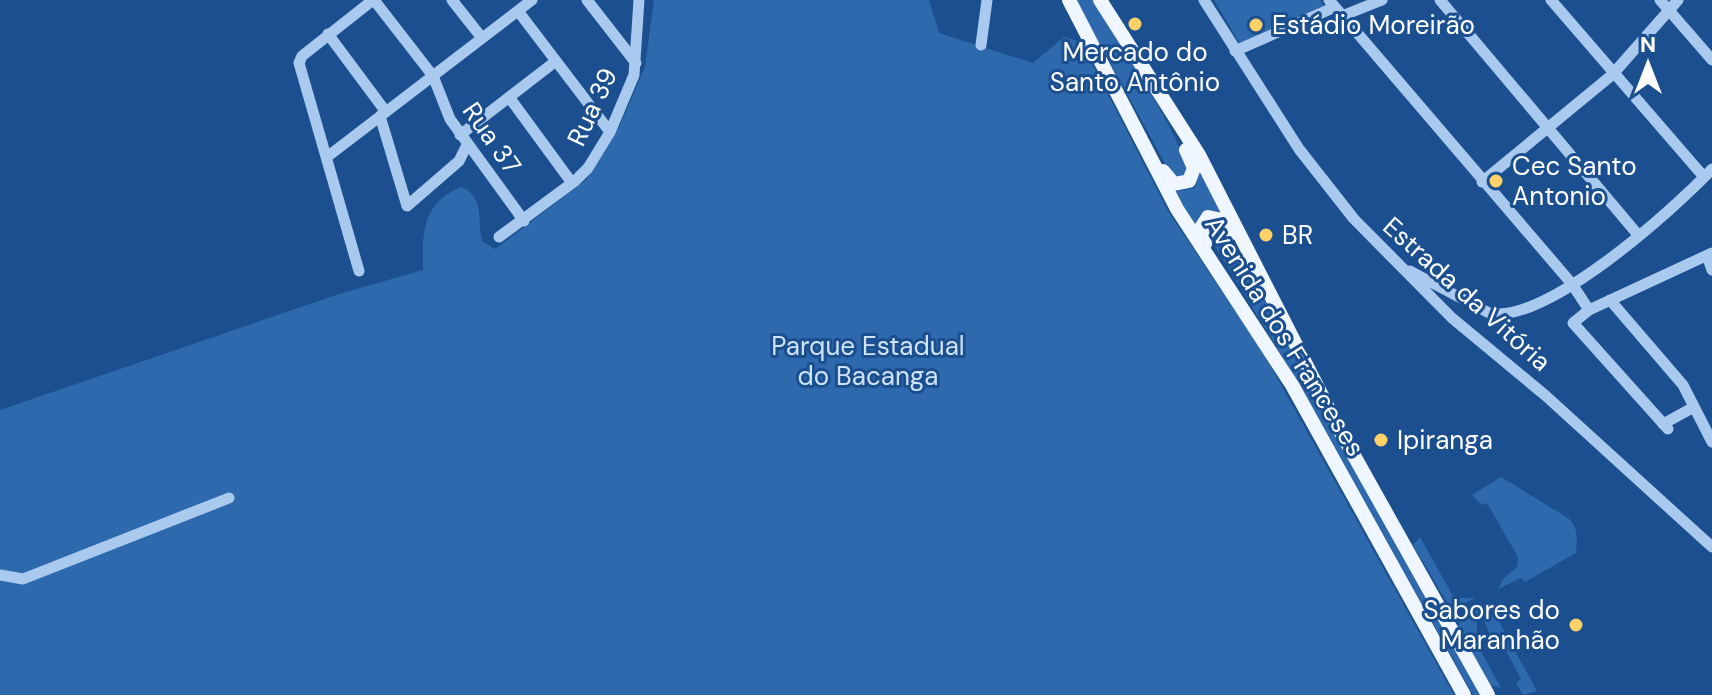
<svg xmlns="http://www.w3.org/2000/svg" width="1712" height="695" viewBox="0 0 1712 695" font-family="'DM Sans',sans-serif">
	<rect width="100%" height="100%" fill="#1b4f8f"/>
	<path fill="#2e69ad" d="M654,0h275l10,33 94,30 31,-26 17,5 87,169 97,145 189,339h-1454v-285l339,-116 84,-24c-1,-37 -1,-67 38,-83 24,9 16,34 21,54l13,8 91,-69 34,-55 25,-58z
		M1076,0h17c21,36 90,137 95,172l-8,8 -12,-11z
		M1214,0h106l4,6 -84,38z
		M1200,167l28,48 -11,-4 -12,1 -10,17 -22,-37 22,-4z
		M1210,223l15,5 255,467h-7l-178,-318 -87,-142z
		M1501,477l67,41c11,10 9,21 8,35l-51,29 -4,-4 -23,11 5,-10 14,-12 1,-10 -31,-54 -5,2 -10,-10z
		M1420,537l34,61h21l-19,10 -7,-2 -36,-61z
		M1482,607l10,2 -15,11v24l24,44 -11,-3 -32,-58 2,-7z
		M1490,614l6,2 41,75 -14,4 -7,-12 5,-4 -17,-32 -7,2 -14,-30z"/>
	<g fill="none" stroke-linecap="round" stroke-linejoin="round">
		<path stroke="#a9c9ee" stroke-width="11" d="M374,0l59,76 17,43 74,102
			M452,0l30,38
			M587,0l49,63
			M1204,0l95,149 55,70 98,99 94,78 166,151
			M1329,0l243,284 17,26
			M1440,0l199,236
			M1551,0l153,177
			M1660,0l52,60
			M518,11l92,121
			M1342,16l40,-16
			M328,34l58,78
			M981,45l6,-45
			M1235,51l100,-44
			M509,97l63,86
			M380,116l27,90 52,-45 8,-16
			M460,135l96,-74
			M327,157l205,-157
			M1482,182l130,-107 66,-75
			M499,237l76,-56 13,-13 22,-36 24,-57 5,-75
			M1707,256l5,14
			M359,271l-60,-208 3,-7 71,-56
			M1410,271l79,42c57,12 185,-104 223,-144
			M1610,300l73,85 29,57
			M1663,424l31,-17
			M1668,429l-95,-106 16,-13 123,-57
			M0,575l23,4 206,-81"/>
		<path stroke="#f0f6ff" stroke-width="14" d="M1069,0l108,209 115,176 172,310
			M1100,0l99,155 139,272 150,268
			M1163,171l11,13 15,-3 5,-13 -8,-18
			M1205,244l-4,-16 7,-11 15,3 9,13"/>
	</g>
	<g fill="#ffd166" stroke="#1b4f8f" stroke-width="3">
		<circle cx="1135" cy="24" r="8"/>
		<circle cx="1256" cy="25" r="8"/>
		<circle cx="1496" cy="181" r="8"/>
		<circle cx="1266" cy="235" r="8"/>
		<circle cx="1381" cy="440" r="8"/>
		<circle cx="1576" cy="625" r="8"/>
	</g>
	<g text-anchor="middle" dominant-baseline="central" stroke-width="6" stroke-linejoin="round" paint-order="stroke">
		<g font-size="26" fill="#fff" stroke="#1b4f8f" text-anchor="start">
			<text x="1272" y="25">Estádio Moreirão</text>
			<text x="1135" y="52" text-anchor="middle">Mercado do<tspan x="1135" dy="30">Santo Antônio</tspan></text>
			<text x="1512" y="166">Cec Santo<tspan x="1512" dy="30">Antonio</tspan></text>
			<text x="1282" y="235">BR</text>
			<text x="1397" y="440">Ipiranga</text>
			<text x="1560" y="610" text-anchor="end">Sabores do<tspan x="1560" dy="30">Maranhão</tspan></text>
		</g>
		<g font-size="26" fill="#fff" stroke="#1b4f8f">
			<text transform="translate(592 107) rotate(-65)">Rua 39</text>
			<text transform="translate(492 138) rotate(55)">Rua 37</text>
			<text transform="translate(1467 294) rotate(42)">Estrada da Vitória</text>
			<text transform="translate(1285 336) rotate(58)">Avenida dos Franceses</text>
		</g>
		<g font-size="26" fill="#cfe3fa" stroke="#1b4f8f">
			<text x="868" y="346">Parque Estadual<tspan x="868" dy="30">do Bacanga</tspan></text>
		</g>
	</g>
	<g transform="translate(1648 64)" stroke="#1b4f8f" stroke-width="6" paint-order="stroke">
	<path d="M0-6L14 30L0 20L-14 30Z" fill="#ffffff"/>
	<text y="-12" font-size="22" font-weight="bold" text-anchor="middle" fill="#ffffff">N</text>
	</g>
</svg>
